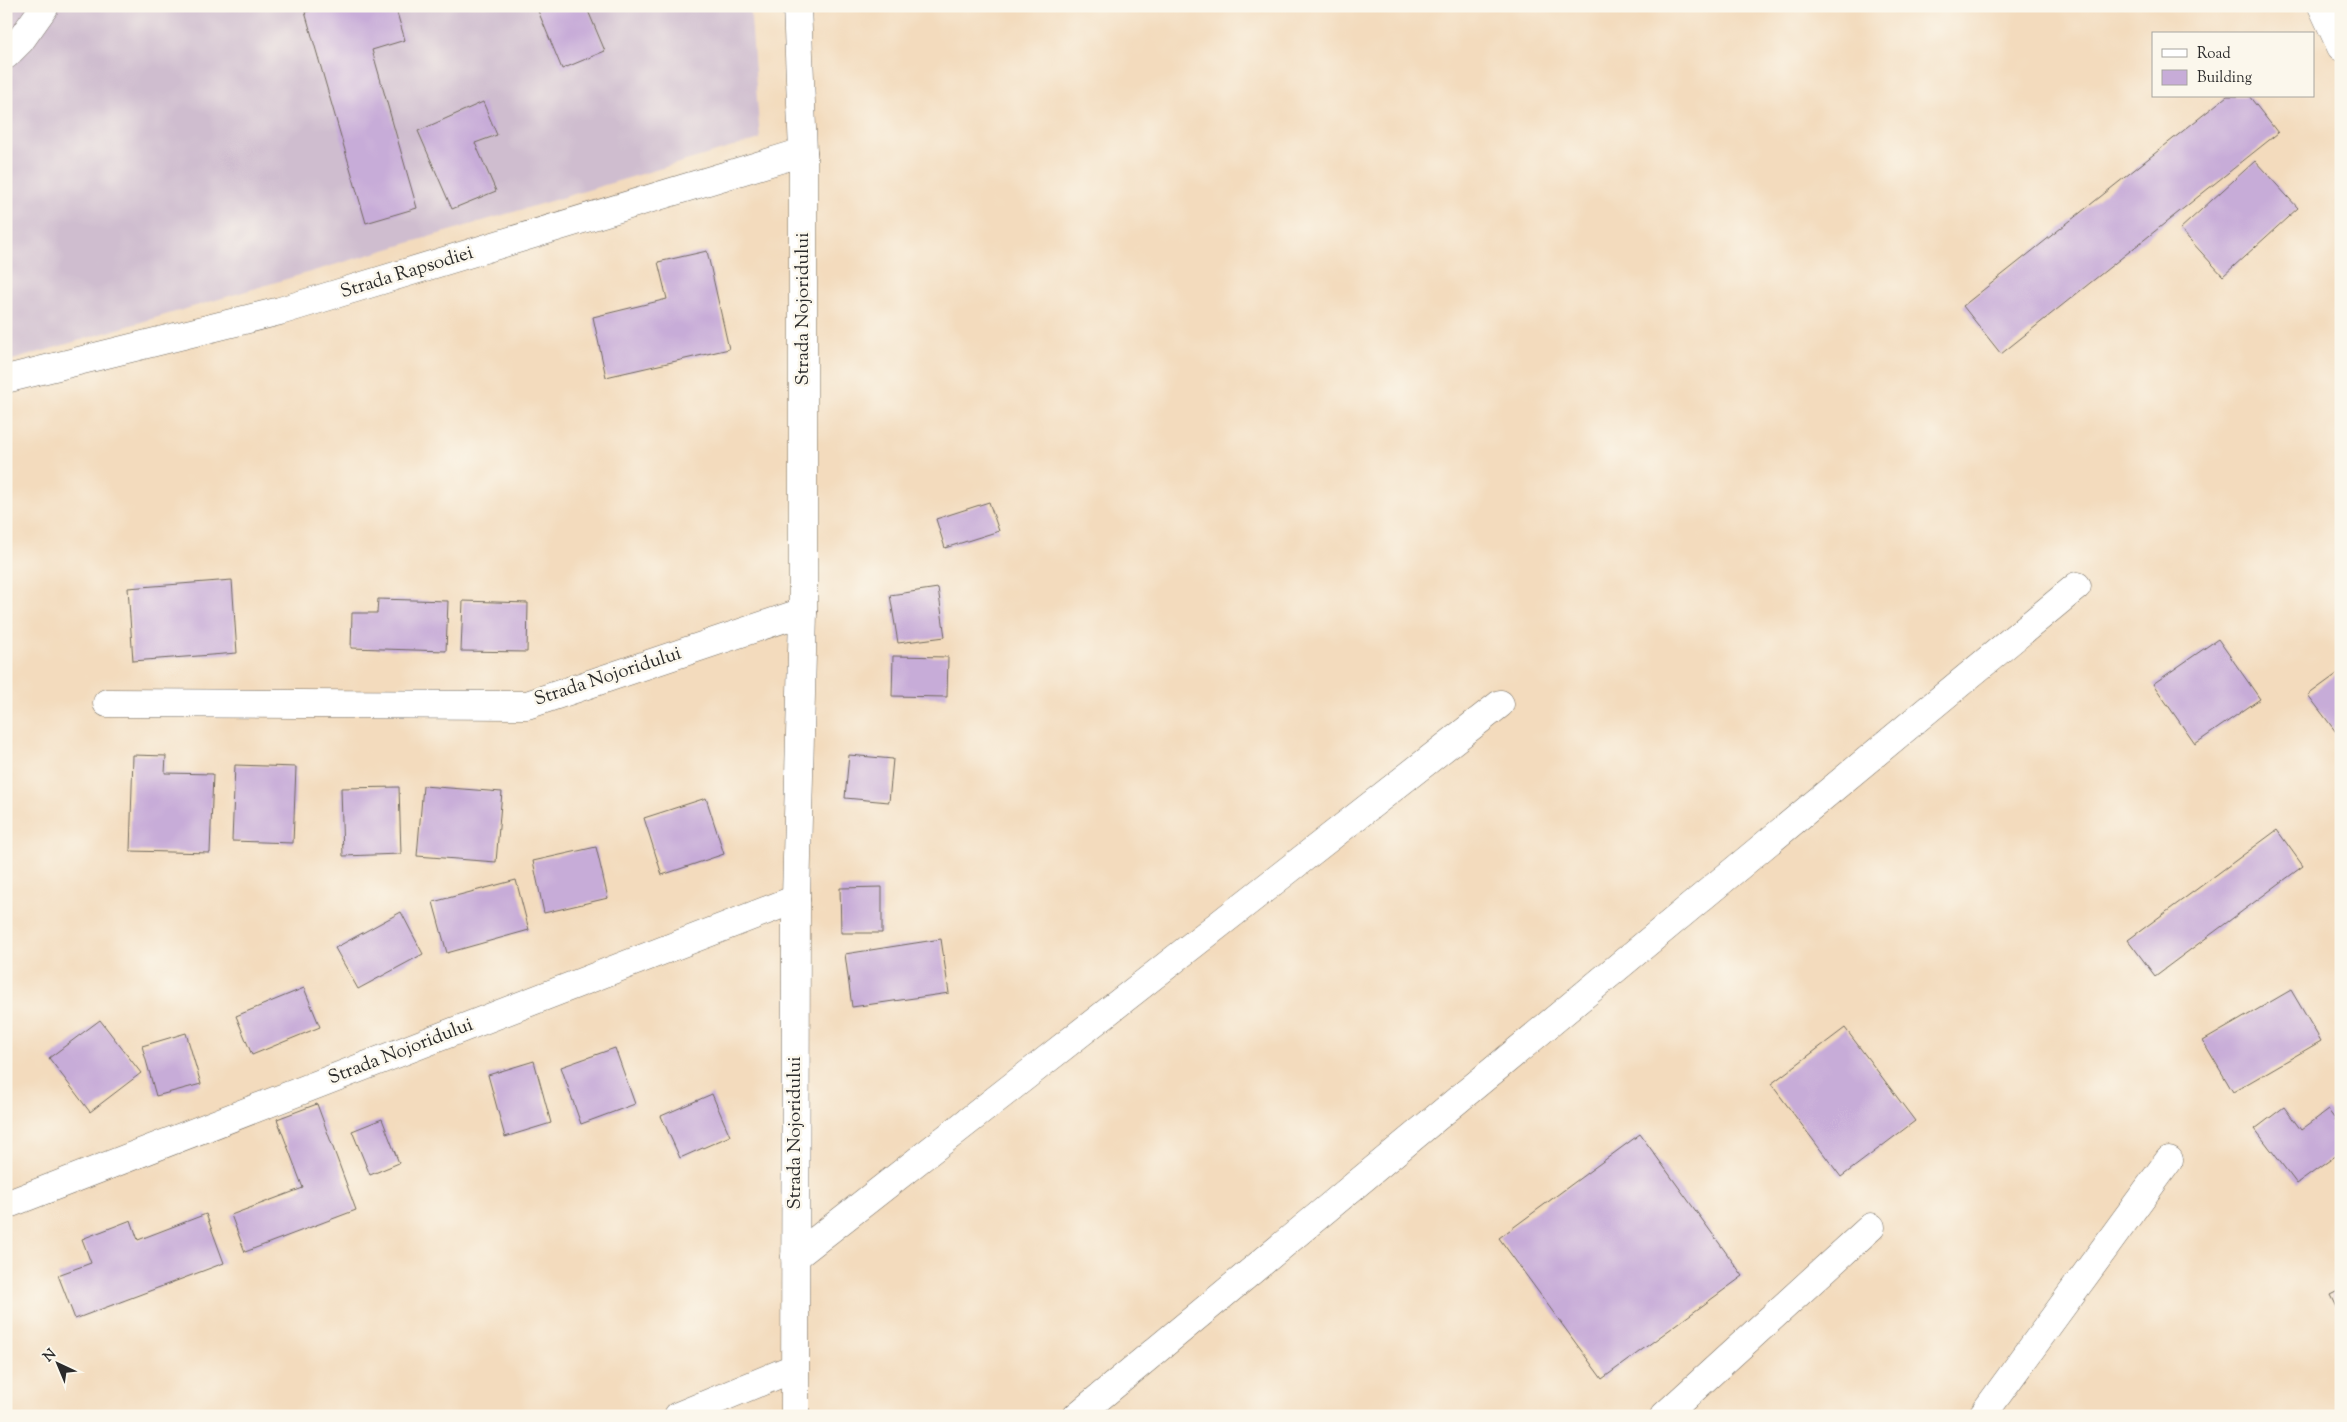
<svg xmlns="http://www.w3.org/2000/svg" width="2347" height="1422" viewBox="0 0 2347 1422" font-family="'Sorts Mill Goudy',serif">
	<rect width="100%" height="100%" fill="#fbf7ec"/>
	<filter id="ink" filterUnits="userSpaceOnUse"><feTurbulence type="fractalNoise" baseFrequency=".02" numOctaves="2"/><feDisplacementMap in="SourceGraphic" scale="10" xChannelSelector="R" yChannelSelector="G"/><feConvolveMatrix kernelMatrix="1 2 1 2 8 2 1 2 1" color-interpolation-filters="sRGB"/></filter>
	<filter id="wash" filterUnits="userSpaceOnUse"><feTurbulence type="fractalNoise" baseFrequency=".0096" numOctaves="4" result="noise"/><feDisplacementMap in="SourceGraphic" scale="20" xChannelSelector="R" yChannelSelector="G"/><feGaussianBlur stdDeviation="1.12" result="paint"/><feColorMatrix in="noise" values="0 0 0 0 0 0 0 0 0 0 0 0 0 0 0 0 0 1.4 0 .05"/><feComposite in="paint" operator="in"/></filter>
	<g filter="url(#wash)">
		<rect width="100%" height="100%" fill="#f3dbbd"/>
		<path fill="#cfbdcf" d="M6,6h744l10,133 -754,223z"/>
		<g id="blocks">
			<path fill="#c7acd8" d="M326,6h69l10,34 -33,10 45,158 -51,15 -61,-211z
				M536,6h50l19,45 -43,18z
				M2227,96h22l29,37 -277,221 -38,-48z
				M483,102l14,33 -22,8 21,48 -44,18 -34,-78z
				M2255,161l43,47 -75,68 -43,-47z
				M707,251l22,98 -123,28 -13,-60 74,-18 -9,-37z
				M989,502l10,29 -54,17 -9,-29z
				M232,580l5,73 -104,8 -5,-73z
				M938,588l7,49 -47,6 -8,-48z
				M378,599l70,2 -2,50 -95,-3 1,-35h25z
				M463,601l65,2 -1,49 -66,-1z
				M2218,639l42,60 -65,45 -42,-60z
				M893,656l55,1 -1,40 -55,-1z
				M2341,671v57l-5,4 -28,-37z
				M133,755l33,1 -1,17 48,1 -3,79 -80,-2z
				M849,755l44,4 -4,43 -44,-4z
				M235,765l61,2 -3,76 -61,-2z
				M423,786l79,6 -6,70 -79,-6z
				M399,787l2,67 -58,2 -2,-68z
				M706,798l18,56 -62,21 -18,-57z
				M2277,830l26,36 -148,110 -27,-36z
				M596,847l12,51 -64,15 -11,-52z
				M516,880l13,50 -82,23 -14,-51z
				M882,887v46h-41l-1,-45z
				M401,912l22,42 -65,35 -23,-41z
				M941,939l8,54 -97,14 -7,-53z
				M304,988l16,39 -68,28 -16,-39z
				M2291,990l30,51 -88,51 -30,-51z
				M100,1020l41,53 -51,39 -41,-54z
				M1845,1028l70,93 -74,56 -70,-93z
				M186,1033l15,51 -45,12 -14,-50z
				M615,1048l20,56 -54,20 -20,-57z
				M534,1061l17,62 -46,14 -17,-62z
				M712,1094l18,42 -50,22 -19,-42z
				M317,1104l39,106 -111,42 -14,-37 72,-27 -26,-69z
				M2284,1107l17,23 27,-20 13,17v25l-44,32 -42,-55z
				M382,1119l17,44 -29,12 -18,-44z
				M1640,1134l103,142 -141,103 -103,-141z
				M206,1214l18,49 -149,56 -17,-44 33,-12 -9,-24 49,-19 7,20z
				M2341,1290v25l-10,-20z"/>
		</g>
	</g>
	<g filter="url(#ink)">
		<use href="#blocks" fill-opacity="0" stroke="#71695e" stroke-width="1"/>
		<g fill="none" stroke-linecap="round" stroke-linejoin="round">
			<g stroke="#71695e" stroke-width="29">
				<path id="minor" d="M2322,6l19,41
					M6,55l14,-14 25,-35
					M6,379l274,-68 523,-159
					M107,703l420,2 276,-93
					M6,1205l790,-306
					M795,1257l705,-553
					M678,1416l116,-48
					M1077,1416l1000,-830
					M1664,1416l207,-189
					M1982,1416l187,-256"/>
			</g>
			<g stroke="#71695e" stroke-width="29">
				<path id="major" d="M795,1416l1,-517 7,-287v-460l-6,-146"/>
			</g>
			<use href="#minor" stroke="#fff" stroke-width="28"/>
			<use href="#major" stroke="#fff" stroke-width="28"/>
		</g>
	</g>
	<g text-anchor="middle" dominant-baseline="central" stroke-width="5" stroke-linejoin="round" paint-order="stroke">
		<g font-size="19" fill="#2b2b2b" stroke="#fbf7ec">
			<text transform="translate(407 273) rotate(-17)">Strada Rapsodiei</text>
			<text transform="translate(803 309) rotate(-90)">Strada Nojoridului</text>
			<text transform="translate(608 677) rotate(-18)">Strada Nojoridului</text>
			<text transform="translate(401 1052) rotate(-21)">Strada Nojoridului</text>
			<text transform="translate(795 1133) rotate(-90)">Strada Nojoridului</text>
		</g>
	</g>
	<rect width="2347" height="1422" fill="none" stroke="#fbf7ec" stroke-width="25"/>
	<rect x="2152" y="32" width="162" height="65" fill="#fbf7ec" stroke="#a8a59f"/>
	<rect x="2162" y="49" width="25" height="8" fill="#ffffff" stroke="#a8a59f"/>
	<text x="2197" y="58" font-size="15" fill="#2b2b2b">Road</text>
	<rect x="2162" y="70" width="25" height="15" fill="#c7acd8" stroke="#a8a59f"/>
	<text x="2197" y="82" font-size="15" fill="#2b2b2b">Building</text>
	<g transform="translate(58 1364) rotate(316)" stroke="#fbf7ec" stroke-width="4" paint-order="stroke">
	<path d="M0-4L9 19L0 12L-9 19Z" fill="#2b2b2b"/>
	<text y="-8" font-size="14" font-weight="bold" text-anchor="middle" fill="#2b2b2b">N</text>
	</g>
</svg>
